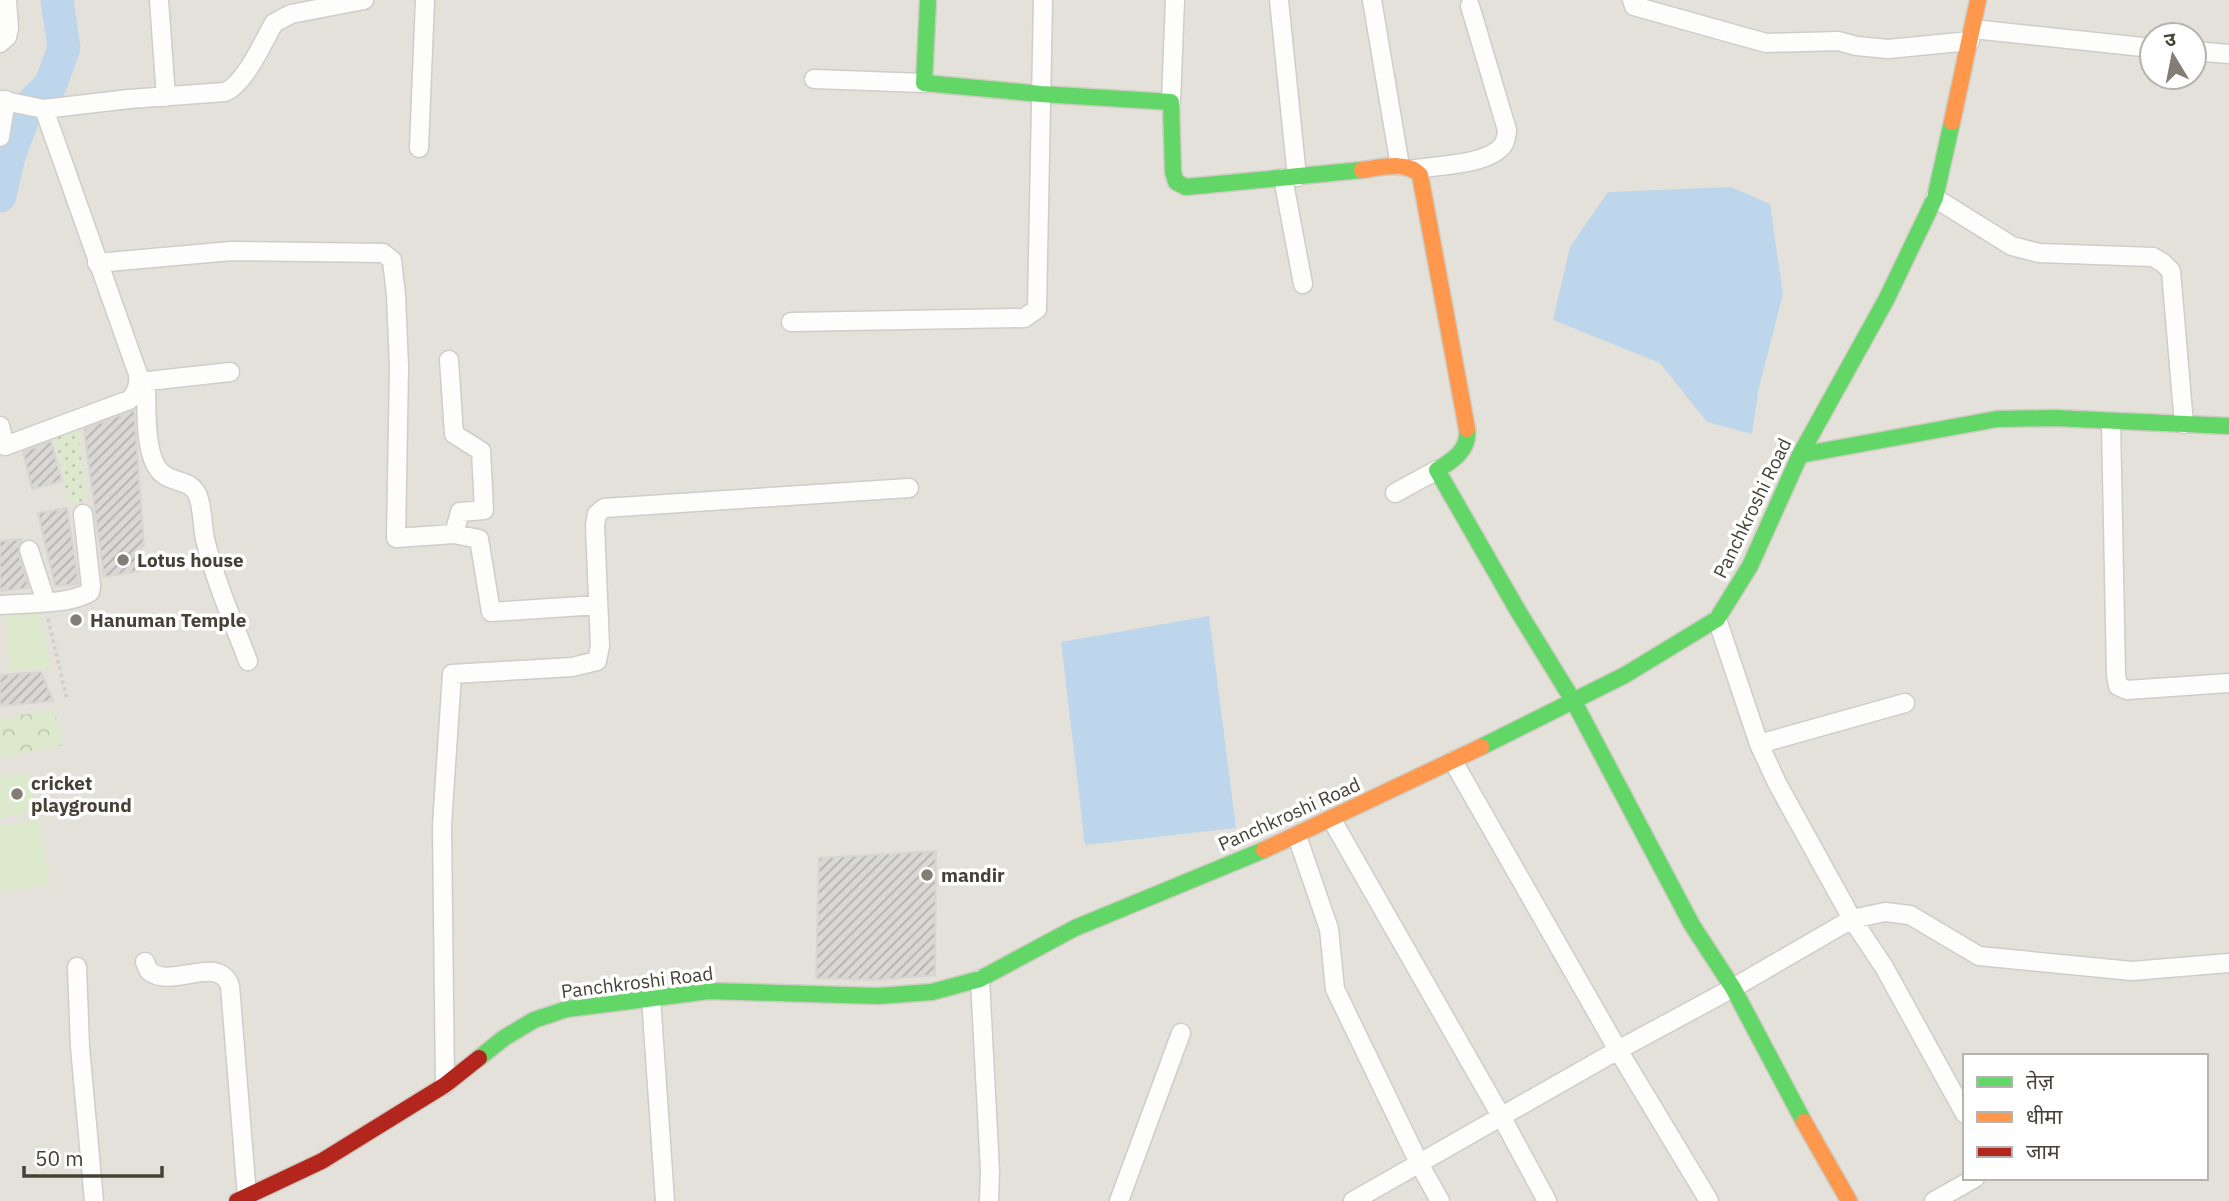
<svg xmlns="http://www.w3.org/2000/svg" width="2229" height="1201" viewBox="0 0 2229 1201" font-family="'IBM Plex Sans','Noto Sans Devanagari',sans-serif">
	<defs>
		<pattern id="grass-dots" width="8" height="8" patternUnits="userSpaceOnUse" patternTransform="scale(1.75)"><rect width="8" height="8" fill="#dce9cd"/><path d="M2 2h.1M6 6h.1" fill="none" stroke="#bec9b1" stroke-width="1.8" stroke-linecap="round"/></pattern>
		<pattern id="park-crowns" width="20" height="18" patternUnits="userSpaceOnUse" patternTransform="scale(1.75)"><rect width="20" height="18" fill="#dce9cd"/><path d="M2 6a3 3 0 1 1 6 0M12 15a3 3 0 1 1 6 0" fill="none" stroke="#bec9b1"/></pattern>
		<pattern id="building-hatch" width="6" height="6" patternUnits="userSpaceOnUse" patternTransform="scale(1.75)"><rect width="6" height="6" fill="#dad8d4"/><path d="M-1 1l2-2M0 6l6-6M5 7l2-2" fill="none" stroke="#b3b1ad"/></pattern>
	</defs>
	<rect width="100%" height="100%" fill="#f0efeb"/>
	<path fill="#e3e1d9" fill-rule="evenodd" d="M0,0h2229v1201h-2229zM2152,35h42v42h-42zM1965,1056h241v122h-241z"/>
	<path fill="url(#grass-dots)" d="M78,427l8,74 -17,2 -15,-67z"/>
	<path fill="url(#park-crowns)" d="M54,709l9,36 -63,13v-39z"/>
	<path fill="#dce9cd" d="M39,609l12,58 -42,4 -3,-59z
		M29,772l8,39 -37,7v-41z
		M40,820l10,64 -50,9v-67z"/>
	<path fill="#bed6eb" d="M1731,187l39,17 13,90 -24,93 -7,47 -45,-12 -47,-59 -107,-43 17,-73 38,-55z
		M1209,616l27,212 -151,17 -24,-203z"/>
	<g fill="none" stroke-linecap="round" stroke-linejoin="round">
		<path stroke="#bed6eb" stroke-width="33" d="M0,196l9,-40 18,-48 23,-22 14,-38 -7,-48"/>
	</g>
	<path fill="url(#building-hatch)" stroke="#d8d6d1" stroke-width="2" d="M134,410l10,136h-3l4,24 -41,7 -20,-148z
		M51,441l11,40 -30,8 -9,-37z
		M67,508l12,76 -24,2 -17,-73z
		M22,539l-4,14 11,35 -29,3v-50z
		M41,672l12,29 -53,5v-31z
		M936,851l-1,124 -57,5 -62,-2 3,-120z"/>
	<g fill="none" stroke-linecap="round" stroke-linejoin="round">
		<g stroke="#cecdc9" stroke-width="21">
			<path id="street" d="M159,0l7,97
				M1279,0l18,177
				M1372,0l28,166
				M1632,0l2,6 132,37 72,-2 19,5 31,3 82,-8
				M1973,29l179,19
				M0,43l7,-6 2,-9 -2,-28
				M2194,51l35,3
				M814,79l110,4
				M0,100l44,9 94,265c1,11 -1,19 -9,26l-124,46 -5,-20
				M1171,102l4,-102
				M44,109l85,-10 96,-7c20,-8 38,-50 49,-69l17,-9 73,-14
				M0,137l6,-37
				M419,148l6,-148
				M1415,169c22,-3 67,-5 83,-19 7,-5 8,-11 9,-20l-37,-124
				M1283,178l20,106
				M1935,198l77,48 27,7 114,4 10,6 8,8 13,153
				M97,263l134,-12 152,2 9,7 4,35 3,72 -3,171 58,-4 25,5 12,73 107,-7
				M791,322l233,-4 13,-9 6,-309
				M449,360l5,74 27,17 3,59 -24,2 -6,22
				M146,381c1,24 -3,78 17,93 13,10 28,5 35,22 5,14 4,28 7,43 10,42 28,82 43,122
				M139,382l91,-10
				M2111,422l5,253 2,11 9,4 102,-7
				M1395,493l42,-23
				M29,550l17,52
				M0,605c25,-2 69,0 90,-13l1,-6 -8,-72
				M1717,619l42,125 18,39 75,136 32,48 81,147
				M1759,744l146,-41
				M1453,761l165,289 91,151
				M1332,820l169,296 46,85
				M1297,836l32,93 6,60 85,176 20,36
				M145,962l4,9c23,19 69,-18 81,15l17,210
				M77,967l3,80 14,154
				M980,979l10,192 -1,30
				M651,998l14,203
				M445,1085l-3,-260 10,-151 120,-7 25,-6 3,-15 -5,-121 2,-11 7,-6 305,-20
				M1119,1201l62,-168
				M1353,1201l265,-151 115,-62 119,-69 33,-7 25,3 69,41 153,15 97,-8
				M1934,1201l41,-23"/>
		</g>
		<g stroke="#ceccc2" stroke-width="19">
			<path id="fast" d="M928,0l-4,83 117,11 130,8 2,70 3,10 10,5 176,-17
				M1467,429c3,21 -15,32 -30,41l81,141 56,91 118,223 41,63 71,134
				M1800,455l197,-36 57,-1 175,8
				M1481,747l144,-72 92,-56 33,-53 50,-111 86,-155 49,-102 17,-76
				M479,1058l25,-20 30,-18 33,-11 142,-18 169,5 54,-4 48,-13 95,-51 189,-78"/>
		</g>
		<g stroke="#ceccc2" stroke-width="19">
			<path id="slow" d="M1952,122l26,-122
				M1362,170c17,-2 45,-10 58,5l47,254
				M1264,850l217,-103
				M1804,1122l45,79"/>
		</g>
		<g stroke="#ceccc2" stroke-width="19">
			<path id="jam" d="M237,1201l85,-40 123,-76 34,-27"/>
		</g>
		<path stroke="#d1cecb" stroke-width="3.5" stroke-dasharray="3.5 3.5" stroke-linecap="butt" d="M48,619l19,81"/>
		<use href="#street" stroke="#fdfdfc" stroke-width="18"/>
		<use href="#fast" stroke="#63d668" stroke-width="16"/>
		<use href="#slow" stroke="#ff974d" stroke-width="16"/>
		<use href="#jam" stroke="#b3261e" stroke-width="16"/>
	</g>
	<g fill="#827e76" stroke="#fff" stroke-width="2.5">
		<circle cx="123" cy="560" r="7"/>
		<circle cx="76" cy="620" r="7"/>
		<circle cx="17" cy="794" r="7"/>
		<circle cx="927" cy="875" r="7"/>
	</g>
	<g text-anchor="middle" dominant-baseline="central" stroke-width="7" stroke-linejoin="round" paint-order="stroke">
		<g font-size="19" fill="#464137" stroke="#fff">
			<text transform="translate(1752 508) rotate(-64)">Panchkroshi Road</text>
			<text transform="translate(1289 814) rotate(-24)">Panchkroshi Road</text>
			<text transform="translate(637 982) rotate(-7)">Panchkroshi Road</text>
		</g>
		<g font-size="19" font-weight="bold" fill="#464137" stroke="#fff" text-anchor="start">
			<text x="137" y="560">Lotus house</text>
			<text x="90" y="620">Hanuman Temple</text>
			<text x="31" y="783">cricket<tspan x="31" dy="22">playground</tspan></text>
			<text x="941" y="875">mandir</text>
		</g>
	</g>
	<rect x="1963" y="1054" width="245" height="126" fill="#ffffff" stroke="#b5b3af" stroke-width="2"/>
	<rect x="1977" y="1077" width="35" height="10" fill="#63d668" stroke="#b5b3af" stroke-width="2"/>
	<text x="2026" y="1089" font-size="21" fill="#464137">तेज़</text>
	<rect x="1977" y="1112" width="35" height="10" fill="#ff974d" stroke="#b5b3af" stroke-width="2"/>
	<text x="2026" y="1124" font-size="21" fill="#464137">धीमा</text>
	<rect x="1977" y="1147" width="35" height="10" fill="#b3261e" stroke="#b5b3af" stroke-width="2"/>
	<text x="2026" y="1159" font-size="21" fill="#464137">जाम</text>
	<g transform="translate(2173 56) rotate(350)"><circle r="33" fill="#ffffff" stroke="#b5b3af" stroke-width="2"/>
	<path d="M0-5L12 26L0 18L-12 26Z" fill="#827e76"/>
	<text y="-10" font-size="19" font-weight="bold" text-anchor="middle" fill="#464137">उ</text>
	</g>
	<path d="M24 1166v10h138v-10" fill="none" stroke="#464137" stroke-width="3.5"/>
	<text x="35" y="1166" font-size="21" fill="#464137" stroke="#ffffff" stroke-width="5" paint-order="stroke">50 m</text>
</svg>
